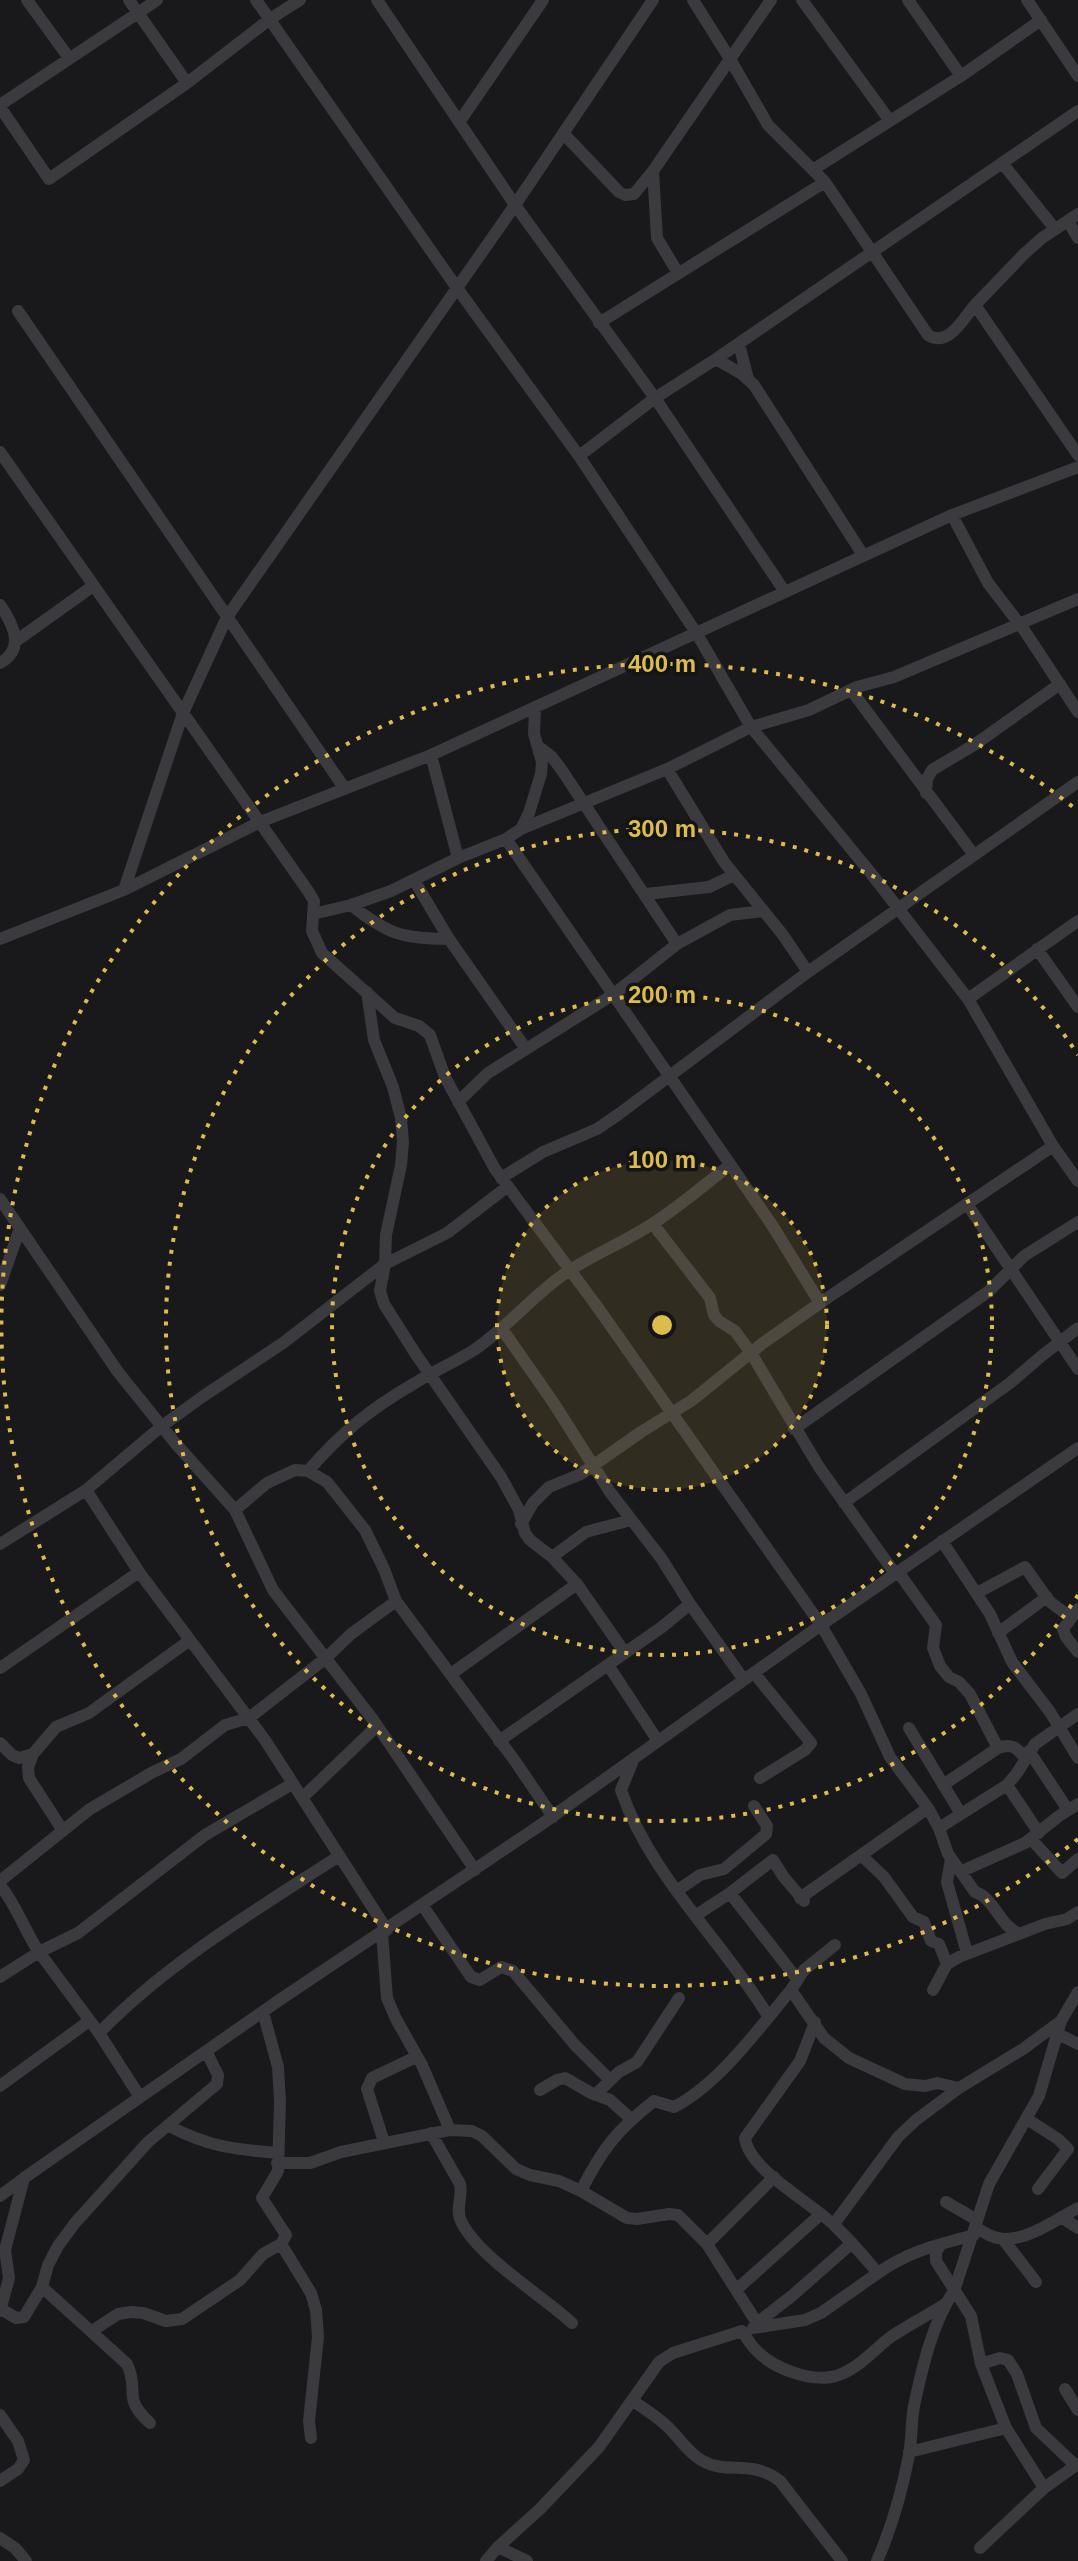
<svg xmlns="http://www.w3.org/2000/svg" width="1078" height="2561" viewBox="0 0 1078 2561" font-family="Arial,sans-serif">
	<rect width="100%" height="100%" fill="#19181a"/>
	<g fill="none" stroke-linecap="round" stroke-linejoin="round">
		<path stroke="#3a3a3f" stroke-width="12" d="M27,0l42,58
			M129,0l9,13 19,-13
			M256,0l201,288 122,168 118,178 54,93 119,145 98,127 85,147 25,35
			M377,0l138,205 140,193 130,194
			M693,0l37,59 41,-59
			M802,0l88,121
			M908,0l53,76
			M1027,0l51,76
			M0,105l138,-92 49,70
			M0,107l49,72 138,-96 83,-64 30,-19
			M460,121l83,-121
			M563,133l56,59 6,3 9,-1 19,-23 77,-112 38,66 57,57 103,153c20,13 35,-16 47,-30
			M1003,164l52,65
			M814,169l147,-93 80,-56
			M653,171l4,67 21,35
			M1078,214l-36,24 -18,16 -49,51 103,150
			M1068,221l10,17
			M18,311l327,478
			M599,323l226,-141
			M739,344l9,35
			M716,359l26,15 12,11 109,170
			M0,452l308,439 6,10 -2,30 10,22 73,65 24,8 11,9 15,42 50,92 101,136 225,320 40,69 29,63 38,51 11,20 9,26 27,38c20,6 23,33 45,42
			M579,456l76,-58 61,-39 362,-248
			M952,515l36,68 36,47 54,82
			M0,605c13,19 26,43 0,58
			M16,641l77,-55
			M851,690l123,165
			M539,747l13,10 9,12 116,175
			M431,755l27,103
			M667,769l57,93 59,73 25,37
			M926,793l1,-14 5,-9 42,-25 86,-61
			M521,829l8,-16 12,-39 1,-12 -8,-28 1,-25
			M506,839l266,386 48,78 233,-157
			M414,880l35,59 77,110
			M124,890l59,-177 44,-96 288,-412 138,-205
			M646,894l63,-7 25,-12
			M351,905c38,30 50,33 98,34
			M313,914l38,-9 40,-14 67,-33 48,-19 15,-10 146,-60 84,-42 58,-17 48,-23 37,-10 184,-78
			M0,939l124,-49 136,-68 171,-67 521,-240 126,-48
			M1037,949l41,58
			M367,992l7,48 19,47 8,31 2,24 -2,23 -15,70 -1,29 -5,27 4,13 31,49 86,124 18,33 6,23 5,7 22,17 25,27 48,69
			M968,999l110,-78
			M458,1102l30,-29 126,-79 63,-50 53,-29 33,-4
			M501,1178l42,-26 54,-23 22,-15 189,-142 270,-190
			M0,1199l118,173 58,72 59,66 38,80 101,131 101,149
			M967,1204l111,165
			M653,1224l57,74 4,17 5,6 16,10 16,22 68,114 77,108
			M0,1285l20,-57
			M502,1329l51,73 57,90 51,66 29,46 54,76
			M794,1429l195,-138 35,-35 54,-34
			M308,1471c34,-39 62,-62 107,-88 19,-12 40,-21 59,-33 34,-23 59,-55 93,-78 27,-18 58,-30 85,-48 27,-17 52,-39 78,-59
			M86,1490l53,82 126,168 122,190
			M844,1503l166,-120 34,-29 34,-26
			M235,1510l32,-27 28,-13 13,1 19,11 38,48 19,39 12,32 119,160 38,56
			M521,1524l12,-21 16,-16 32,-13 60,-42 50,-31 72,-58 57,-40
			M942,1541l48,73 22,48 38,50 28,46
			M0,1544l86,-54 76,-64 40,-29 81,-54 102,-79 62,-31 60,-46
			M552,1557l34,-25 45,-12
			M899,1573l37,52 -3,23 7,18 9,11 10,5 11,12 28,54
			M977,1593l48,-26 24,34 21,16
			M1078,1609l-15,20 3,8 12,15
			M998,1633l49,-36
			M608,1665l50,76
			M0,1668l139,-96
			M754,1673l57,70 -6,7 -45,28
			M451,1674l126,-90
			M909,1728l52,86
			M499,1741l163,-114 28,-23
			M0,1743l12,12 7,3 14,-4 23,-27 33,-14 101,-73
			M1029,1751l39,59
			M33,1754l-5,13 1,11 34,53
			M634,1758l-13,32c29,86 101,150 147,226
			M943,1785l55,-37c14,-5 18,-1 27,10
			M1007,1785l32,48
			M302,1798l75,-72
			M939,1828l68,-43 10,-12 18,-29 43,-30
			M1031,1839l31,34 16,-14
			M862,1856l22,21 29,40 11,5 7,19 8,3 8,20
			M951,1859l-4,23 20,71
			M962,1871l63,-28 34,-27 19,-12
			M0,1881l90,-72 63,-37 28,-13 44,-34 24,-7 77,-60 25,-24 45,-33
			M0,1885c17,21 24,45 39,67l60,81 41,64
			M678,1890l22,-15 24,-6 42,-35 1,-8 -13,-20
			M730,1893l67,86
			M800,1898l128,-90
			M423,1906l48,71 9,3 21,-13 12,4 62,74 35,35
			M695,1916l35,-23 43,-33 10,16 21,25
			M382,1933l5,65 9,21 26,46 28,65
			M835,1945l-31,25 -13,20 33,48 25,20 56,26 20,2 12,-3 22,5 64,-39 38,-28
			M0,1977l39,-25 39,-19 127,-98 87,-51
			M933,1990l14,-26 12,-7 86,-33 22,-5 11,-7
			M263,2012l15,55 2,34 -2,70 -16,27 24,37 -5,9 30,49 5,17 2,27 -9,84 2,17
			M815,2022l-15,39 -55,77c4,33 68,65 91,89 15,14 28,30 42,46 31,-22 59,-28 96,-38
			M99,2033c69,-71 157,-123 240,-177
			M1058,2034l20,10
			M0,2086l89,-65
			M540,2090l17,-10 8,-2 26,15 19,7 21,19
			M595,2095l24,-23 18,-10 42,-64
			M1027,2119l31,20 10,10 -30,40
			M169,2126c40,21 64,23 108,27
			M431,2133l29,51c3,12 -5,26 1,37 16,35 82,75 111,102
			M384,2142l-17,-53 5,-11 44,-21
			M277,2163h33l31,-11 109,-22 22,1 10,5 34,33 14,6 29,6 22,10 46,27 10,1 32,-5 9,1 29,29 67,-67
			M581,2191c21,-42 36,-61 73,-90l20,6c45,-23 85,-79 117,-117
			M0,2196l23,-17
			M946,2202l31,18
			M1061,2217l17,11
			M834,2224l64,-87 18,-17 43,-32
			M975,2227c10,6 19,12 30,12 25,0 52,-20 73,-31
			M1003,2239l33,43
			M707,2244l50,79 -4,5 52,-8 16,-7 57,-40
			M941,2244l-5,8v9l35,55 10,48 25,64 38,60
			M42,2287l85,77c13,27 -6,33 23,59
			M736,2290l85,-76
			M1,2309l15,9 8,-1 18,-30 6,-22 10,-19 17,-23 73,-81 69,-58 1,-9 -12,-24
			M0,2311l9,-33 -4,-28 19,-72 254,-177 261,-175 282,-201 257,-177
			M757,2323l36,-28 59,-52
			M92,2331l26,-17 13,-2 12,1 23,8 16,-2 58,-39 23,-26 18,-10
			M981,2364l19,-6 8,2 9,14 19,54 40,38
			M1065,2389l13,21
			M633,2401c13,9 25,16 36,27 11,11 19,24 32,32 27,16 49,-2 79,21l62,80
			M0,2415l18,26 6,19 -6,9 -18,12
			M909,2452l97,-24
			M0,2538l15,10 11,13
			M498,2547l29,14
			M980,2548l64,-60 34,-24
			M486,2561l12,-14 42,-38 59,-62 60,-85 14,-9 69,-22c5,7 9,15 15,20 16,17 51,30 74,26 23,-3 43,-28 61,-41 17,-11 36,-21 53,-32
			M877,2561c15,-34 25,-70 32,-106 3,-16 2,-33 5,-49 8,-37 18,-83 40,-115l35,-107 50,-88 22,-75 17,-29"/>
	</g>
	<circle cx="662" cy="1325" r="165" fill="#ddbc4e" fill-opacity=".12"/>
	<g fill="none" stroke="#ddbc4e" stroke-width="4" stroke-dasharray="4 8">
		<circle cx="662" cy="1325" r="165"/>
		<circle cx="662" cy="1325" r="330"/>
		<path d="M1078 1595A496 496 0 1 1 1078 1055"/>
		<path d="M1078 1839A661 661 0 1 1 1078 811"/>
	</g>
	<circle cx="662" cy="1325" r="12" fill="#ddbc4e" stroke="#141315" stroke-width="4"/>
	<g font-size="24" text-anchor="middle" font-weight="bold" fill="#ddbc4e" stroke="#141315" stroke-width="7" stroke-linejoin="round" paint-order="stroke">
		<text x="662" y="672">400 m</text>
		<text x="662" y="837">300 m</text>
		<text x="662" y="1003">200 m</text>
		<text x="662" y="1168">100 m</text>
	</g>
</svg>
